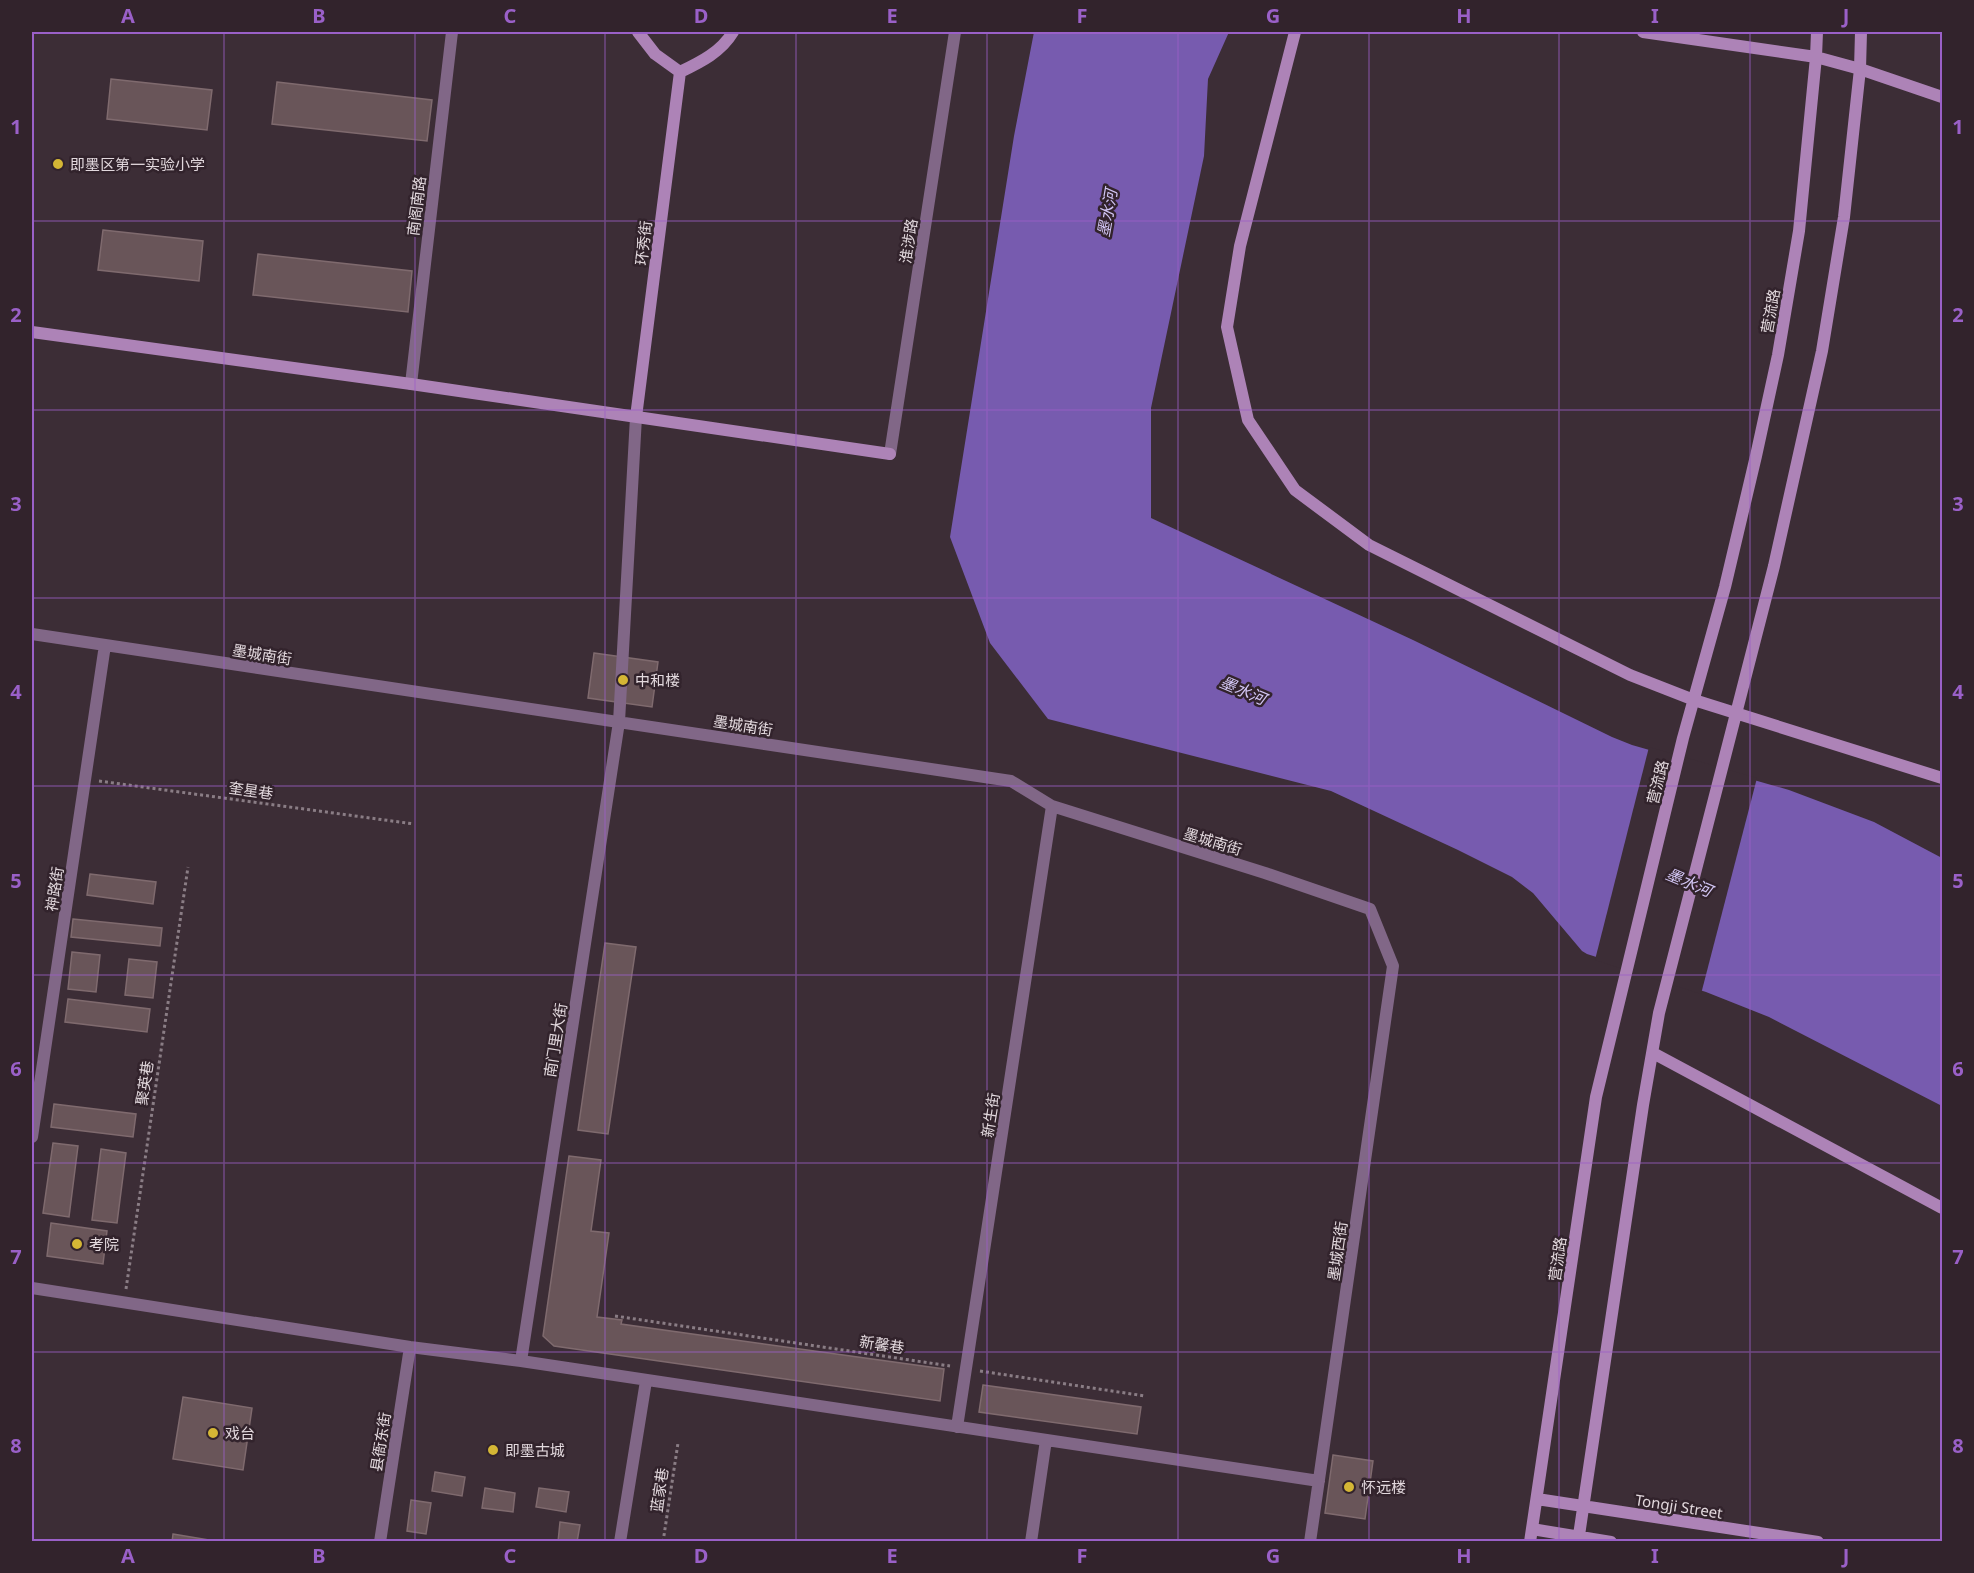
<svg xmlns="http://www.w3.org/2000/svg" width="1974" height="1573" viewBox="0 0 1974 1573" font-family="'Noto Sans','Noto Sans SC',sans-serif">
	<rect width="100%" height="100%" fill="#3c2d36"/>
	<path fill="#775baf" d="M1034,32h195l-21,47 -4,77 -53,252v110l262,122 199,97 20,8 157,45 85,32 68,36v248l-173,-89 -63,-25 -119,-38 -5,-3 -49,-58 -21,-16 -54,-27 -127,-59 -283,-72 -58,-76 -40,-106 64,-401z"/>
	<path fill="#3c2d36" d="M1649,747l108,31 -56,216 -106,-34z"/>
	<path fill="#695559" stroke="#7f6a6e" stroke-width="1.5" d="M111,79l101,11 -5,40 -100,-11z
		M277,82l155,18 -5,41 -155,-17z
		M103,230l100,11 -4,40 -101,-11z
		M258,254l154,17 -4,41 -155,-17z
		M594,653l64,9 -6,45 -64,-9z
		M90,874l66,8 -3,22 -66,-9z
		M73,919l89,9 -2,18 -89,-9z
		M605,943l31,4 -28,187 -30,-4z
		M72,952l28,3 -4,37 -28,-3z
		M129,959l28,3 -4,36 -28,-3z
		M68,999l82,10 -3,23 -82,-10z
		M54,1104l82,10 -3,23 -82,-10z
		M53,1143l25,3 -9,71 -26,-4z
		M101,1149l25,4 -9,70 -25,-3z
		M569,1156l32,4 -10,71 18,2 -12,84 25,3 -1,4 323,45 -4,32 -386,-55 -11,-10z
		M51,1223l56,8 -4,33 -56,-8z
		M983,1385l158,22 -4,27 -158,-22z
		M183,1397l69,11 -9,62 -70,-11z
		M1333,1455l40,6 -8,58 -40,-6z
		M435,1472l30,5 -3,19 -30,-5z
		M485,1488l30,5 -2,19 -31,-4z
		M539,1488l30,4 -3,20 -30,-5z
		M411,1500l20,3 -5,31 -19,-3z
		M560,1522l20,3 -3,17h-19z
		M173,1534l48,8h-49z"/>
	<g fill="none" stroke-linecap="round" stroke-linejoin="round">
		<path stroke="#8a7d85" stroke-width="3" stroke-dasharray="3 3" stroke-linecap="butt" d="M99,781l315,43
			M126,1289l62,-422
			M615,1316l335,50
			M980,1371l165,25
			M663,1542l15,-99"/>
		<path stroke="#816787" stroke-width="12" d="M411,384l41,-352
			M890,454l65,-422
			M32,634l979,147 41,25 213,67 105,36 23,57 -83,576
			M32,1137l73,-492
			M32,1288l378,59 111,14 798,120
			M521,1361l98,-639 17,-305
			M957,1427l95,-621
			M380,1542l30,-195
			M620,1542l26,-161
			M1031,1542l15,-102"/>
		<path stroke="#ad83b7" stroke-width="12" d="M638,32l17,22 25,18c21,-10 41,-20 53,-40
			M1295,32l-55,214 -13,81 21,93 47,70 74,55 261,130 64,25 248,78
			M1643,32l173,25 44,12 82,28
			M32,332l379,52 479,70
			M636,417l44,-345
			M1653,1053l289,155
			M1537,1499l281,43
			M1532,1529l79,13
			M1530,1542l66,-445 87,-359 42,-151 31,-131 22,-101 21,-124 17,-174 1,-25
			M1578,1542l65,-437 16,-92 115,-447 48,-215 22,-134 16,-148 1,-37"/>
	</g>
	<path fill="none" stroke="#9a60c8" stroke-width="1.5" stroke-opacity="0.55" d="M224,32v1510M415,32v1510M605,32v1510M796,32v1510M987,32v1510M1178,32v1510M1369,32v1510M1559,32v1510M1750,32v1510M32,221h1910M32,410h1910M32,598h1910M32,786h1910M32,975h1910M32,1163h1910M32,1352h1910"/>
	<g fill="#d4b635" stroke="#32232c" stroke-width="2">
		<circle cx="58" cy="164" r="6"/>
		<circle cx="623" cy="680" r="6"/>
		<circle cx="77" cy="1244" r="6"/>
		<circle cx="213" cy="1433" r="6"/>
		<circle cx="493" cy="1450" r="6"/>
		<circle cx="1349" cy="1487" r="6"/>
	</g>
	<g text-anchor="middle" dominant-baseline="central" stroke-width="5" stroke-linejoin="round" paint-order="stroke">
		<g font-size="15" fill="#e2d8dd" stroke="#32232c" text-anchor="start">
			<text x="70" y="164">即墨区第一实验小学</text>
			<text x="635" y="680">中和楼</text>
			<text x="89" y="1244">考院</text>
			<text x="225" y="1433">戏台</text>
			<text x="505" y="1450">即墨古城</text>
			<text x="1361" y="1487">怀远楼</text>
		</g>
		<g font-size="15" fill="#e2d8dd" stroke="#32232c">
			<text transform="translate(416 206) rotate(-83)">南阁南路</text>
			<text transform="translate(908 241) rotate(-81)">淮涉路</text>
			<text transform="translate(643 243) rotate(-83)">环秀街</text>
			<text transform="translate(1770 311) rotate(-80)">营流路</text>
			<text transform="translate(262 654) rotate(9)">墨城南街</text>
			<text transform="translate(743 725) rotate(9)">墨城南街</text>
			<text transform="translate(1657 782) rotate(-76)">营流路</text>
			<text transform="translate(251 790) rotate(8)">奎星巷</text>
			<text transform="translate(1213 841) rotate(17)">墨城南街</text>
			<text transform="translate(54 889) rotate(-81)">神路街</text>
			<text transform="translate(555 1040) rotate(-81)">南门里大街</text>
			<text transform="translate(144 1083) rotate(-82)">聚英巷</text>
			<text transform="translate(990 1115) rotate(-81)">新生街</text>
			<text transform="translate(1337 1251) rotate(-82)">墨城西街</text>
			<text transform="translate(1557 1259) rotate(-82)">营流路</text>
			<text transform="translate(882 1344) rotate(9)">新馨巷</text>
			<text transform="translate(380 1442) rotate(-81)">县衙东街</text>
			<text transform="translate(659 1490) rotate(-82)">蓝家巷</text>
			<text transform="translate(1679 1506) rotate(9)">Tongji Street</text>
		</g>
		<g font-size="16" font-style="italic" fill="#d2c6f4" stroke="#32232c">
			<text transform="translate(1107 213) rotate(-80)">墨水河</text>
			<text transform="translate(1243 690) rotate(23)">墨水河</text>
			<text transform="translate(1689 882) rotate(23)">墨水河</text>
		</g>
	</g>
	<rect width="1974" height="1573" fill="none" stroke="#32232c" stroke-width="66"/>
	<rect x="33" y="33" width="1908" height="1507" fill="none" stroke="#9a60c8" stroke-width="2"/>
	<g font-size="20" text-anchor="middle" font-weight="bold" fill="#9a60c8">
		<text x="128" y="23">A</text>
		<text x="319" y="23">B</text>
		<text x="510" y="23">C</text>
		<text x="701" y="23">D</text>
		<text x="892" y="23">E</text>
		<text x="1082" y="23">F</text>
		<text x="1273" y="23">G</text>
		<text x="1464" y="23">H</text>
		<text x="1655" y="23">I</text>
		<text x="1846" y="23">J</text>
		<text x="16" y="134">1</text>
		<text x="1958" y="134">1</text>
		<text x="16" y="322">2</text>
		<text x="1958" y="322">2</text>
		<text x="16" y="511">3</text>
		<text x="1958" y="511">3</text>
		<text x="16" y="699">4</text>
		<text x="1958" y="699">4</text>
		<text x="16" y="888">5</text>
		<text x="1958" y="888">5</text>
		<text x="16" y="1076">6</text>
		<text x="1958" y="1076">6</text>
		<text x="16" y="1264">7</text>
		<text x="1958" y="1264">7</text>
		<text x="16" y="1453">8</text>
		<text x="1958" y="1453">8</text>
		<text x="128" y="1563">A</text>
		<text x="319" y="1563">B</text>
		<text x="510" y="1563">C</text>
		<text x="701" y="1563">D</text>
		<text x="892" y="1563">E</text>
		<text x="1082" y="1563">F</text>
		<text x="1273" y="1563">G</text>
		<text x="1464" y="1563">H</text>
		<text x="1655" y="1563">I</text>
		<text x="1846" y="1563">J</text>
	</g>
</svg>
